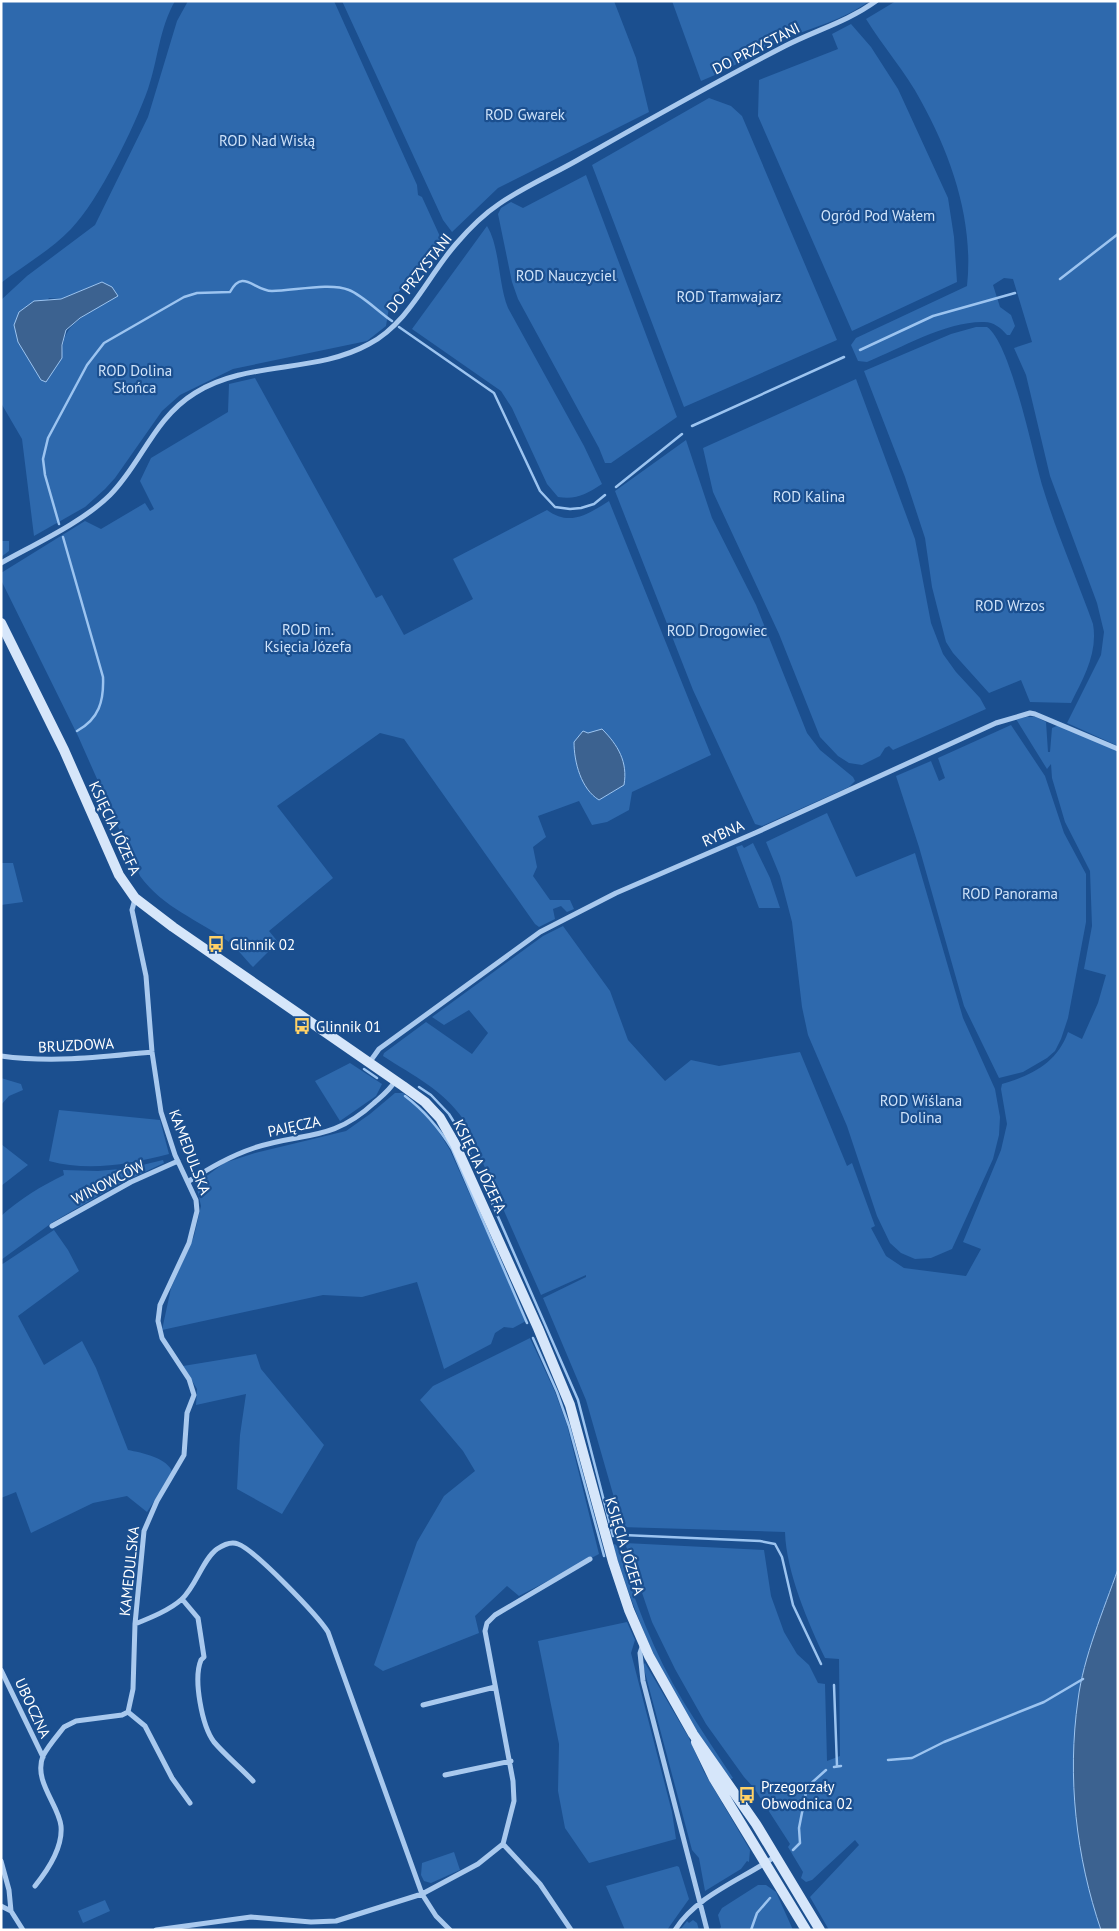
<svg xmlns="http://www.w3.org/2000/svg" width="1119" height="1931" viewBox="0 0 1119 1931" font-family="'PT Sans',sans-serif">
	<rect width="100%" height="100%" fill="#1b4f8f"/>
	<path fill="#2e69ad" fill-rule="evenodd" d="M1,1h174c-16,28 -17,59 -27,88 -14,39 -49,111 -77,140 -20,21 -47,36 -70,54z
		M188,1h146l83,184 1,10 4,2 21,46 -53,58 -4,25 -19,15 -134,28 -53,26 -18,16 -47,67 -10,11 -20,18 -51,29 -12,-97 -21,-36v-103l26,-24 68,-51 53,-108 29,-96zM102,282l-6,26c-23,15 -34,21 -34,50l-31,2 -13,-18 31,-44 12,1z
		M342,1h272l22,57 13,54 -151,76 -46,44 -9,-12z
		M672,1h197c-25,19 -56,26 -85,38 -28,13 -54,31 -83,42z
		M896,1h222v745l-51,-23 34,-68 3,-23 -7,-29 -47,-127 -24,-101 -12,-27 18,-6 -19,-63 -9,-1 -11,7 7,22 11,8 4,11 -5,9h-3c-6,-7 -13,-13 -23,-13 -37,-1 -83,26 -117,40l-9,-1 -7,-16 5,-7 111,-52c7,-64 -15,-129 -46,-185 -15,-29 -38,-54 -55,-82z
		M851,24l20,23 27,42 50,109 6,39 3,45 -105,49 -94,-215 1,-36 79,-31 -6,-15z
		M709,98l22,8 11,10 95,224 -153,67 -92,-242z
		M586,175l91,242 -66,46h-6l-6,-15 -81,-149 -6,-17 -14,-68 3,-6 10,-6 12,6z
		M487,226c13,21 11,57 21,82l76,138 18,38c-16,10 -25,16 -44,13l-11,-13 -35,-76 -11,-17 -89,-62z
		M976,327h11c24,16 46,129 56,161 14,46 34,91 50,136 5,29 -9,53 -22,79l-41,-1 -9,-22 -32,13 -36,-40 -7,-11 -14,-55 -7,-49 -20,-61 -41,-106 87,-37z
		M255,378l121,220 6,-3 22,40 69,-36 -20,-40 94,-49c23,17 41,4 62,-9l102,254 -79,37 -3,18 -22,12 -15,3 -13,-24 -41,15 8,21 -13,10 4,20 -4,9 17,24h20l4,9 -7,3 -6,-6 -8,3 2,10 -16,8 -4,-3 -131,-185 -24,-6 -103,73 56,72 -64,53 9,11 -25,25c-8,-8 -15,-18 -24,-25 -30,-22 -66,-34 -89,-66l-62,-140 -77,-156v-7l84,-52 16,8 44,-26 5,8 4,-2 -14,-28 11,-23 77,-46 1,-28z
		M856,379l59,160 16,84 12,31 13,18 24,26 6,11 -93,41 -4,-4 -4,2 -5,8 -18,9 -13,-2 -11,-7 -18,-19 -41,-103 -66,-142 -10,-44z
		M686,440l26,78 44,87 51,128 13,17 33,27 2,4 -6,6 -87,39 -7,-2 -62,-134 -78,-199z
		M1,541h8v10l-8,6z
		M1027,717h9l10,5 2,30h2l2,-24 7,-3 59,26v832l-41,239 12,64 13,44h-273l-19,-33 49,-52 -4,-5 -43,40 -6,2 -5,-4 2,-6 -15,-25 2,-3 -36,-56 -10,-11 -38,-53 -31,-55 -23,-47 -27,-79 139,7 7,46 13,36 13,22 12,11 9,18 7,1 2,77 13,-5 -1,-97 -14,-1c-17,-35 -39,-87 -40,-126l-165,-5 -7,-33 -27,-94 -43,-102 43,-21v-2l-45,20 -77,-175c-23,-32 -49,-43 -81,-64l1,-3 42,-31 46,32 16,-21 -19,-23 -25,15 -12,-8 111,-81 20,-10 47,65 18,49 37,41 26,-21 28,6 81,-14 47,114 5,-3 23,63 -4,2 15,28 18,12 62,8 15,-27 -18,-7 38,-92 6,-26 -6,-35 1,-5c30,-9 55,-21 66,-52l14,7 16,-36 8,-28 -22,-6 8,-43 -2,-55 -25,-49 -13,-44 -1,-14 -4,5 -31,-50z
		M1011,725l34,51 19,57 22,41v48l-18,96 -7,21 -6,12 -8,7 -24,14 -24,6 -35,-72 -45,-159 -23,-71 35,-15 8,20 6,-3 -7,-20z
		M827,813l29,64 59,-24 48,165 32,71 5,28 -1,18 -6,24 -41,90 -21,9 -16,1 -14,-6 -11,-10 -13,-27 -30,-90 -39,-91 -6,-28 -10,-85 -12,-46 -14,-34z
		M753,843l17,35 10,30h-21l-23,-61 6,-2 2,3z
		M1,863h12l10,39 -22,3z
		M350,1063l32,21 -6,12 -36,25 -25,-40z
		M1,1078l20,6 2,6 -14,6 -8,9z
		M395,1093h8l24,20 23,37 76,171 -13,7 -9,-1 -9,6 -4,11 -47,25 -27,-87 -55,15 -39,-2 -161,35 9,-42 23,-52 7,-30 -5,-22 28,-21 31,-10 91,-22 24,-17z
		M59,1110l101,10 9,34c-40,10 -79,18 -120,7z
		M1,1144l27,21 -27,21z
		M163,1160l1,3 -47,22 -64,37 -52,38v-44c19,-17 40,-30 63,-41l-1,-5 35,1 32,-3z
		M54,1230l14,20 11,21 -61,45 26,49 38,-24 14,27 32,82c14,3 39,7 45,23l-26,39 -20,-16 -34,7 -62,30 -15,-41 -15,6v-233z
		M530,1338l25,54 12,33 32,129 -80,42 -12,-10 -32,30 4,17 -96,38 -9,-6 43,-123 27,-46 31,-25 -12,-20 -43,-51 13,-14z
		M256,1354l5,15 63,76 -42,69 -45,-25 3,-54 6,-41 -50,11 1,-16 -14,-23z
		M615,1544l3,3c16,53 36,106 65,154 16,26 33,51 50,77l-2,1c-56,-65 -93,-152 -118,-234z
		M627,1622l8,18 -4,13 41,159 4,27 -87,24 -24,-35 -7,-37 1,-47 -21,-103z
		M645,1663l44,75 15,34 46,78 -1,12 -2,-1 -6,8 -36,22 -6,-33 -7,-8 -49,-185z
		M454,1852l6,18 -29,13 -7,-2 -3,-6 1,-12z
		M677,1866l2,1 10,32 -22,31h-42l-19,-44z
		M758,1885h8l10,7 17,38h-74l2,-3 -3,-12 4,-7z
		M105,1900l5,11 -27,12 -5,-12z
		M693,1920l4,3 2,7h-19l7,-9 2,2z"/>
	<path fill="#3c6290" stroke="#9cc4f0" d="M102,282l10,5 6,9 -38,22 -14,12 -4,15v13l-16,24 -5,-2 -23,-38 -4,-17 5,-13 15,-11 27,-2z
		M602,729c16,16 26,33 22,56l-25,15c-18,-11 -25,-38 -25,-58l9,-11 5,2z
		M1118,1569v361h-17c-25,-73 -34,-153 -23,-230 5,-42 26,-91 40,-131z"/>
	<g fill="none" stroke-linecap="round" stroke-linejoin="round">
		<path stroke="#9cc4f0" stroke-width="2.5" d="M1060,279l58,-45
			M399,327l95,66 46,98 15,16 15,2 11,-1 13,-4 11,-9
			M860,350l73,-34 82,-23
			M692,426l152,-69
			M616,487l66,-53
			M59,524l-14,-49 -2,-16 5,-21 39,-73 17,-22 80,-46 13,-4 33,-1c13,-24 24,-1 42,-1 21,0 58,-9 77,-1 13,5 31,23 43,31
			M63,537l40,140c1,24 -4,42 -26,54
			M364,1069l13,9
			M419,1087l12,8 18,19 13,21 37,84 79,181 35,136
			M405,1096c20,15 34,32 47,53l75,174
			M533,1338l24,54 12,34 35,130
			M623,1535l137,6 15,3 7,13 11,48 28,59
			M834,1685l3,81
			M888,1760l24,-2 32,-16 100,-40 39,-23
			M834,1767l7,-1
			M793,1850l7,-7 -1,-15 8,-41 19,-17
			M751,1930l6,-17 13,-15"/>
		<path stroke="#a9c9ee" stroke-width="5" d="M1,563c34,-19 82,-41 109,-68 32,-32 43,-76 85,-102 52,-33 120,-19 174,-49 40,-21 58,-67 87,-100 12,-14 28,-30 43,-40 26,-18 57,-31 84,-47 67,-38 134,-76 202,-111 31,-16 62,-24 91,-45
			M1,1056c51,7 101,1 151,-4
			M369,1063l10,-14 161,-117 76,-39 139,-60 241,-110 34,-10 5,1 83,35
			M189,1181c21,-13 41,-25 65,-33 48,-16 78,-6 120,-45 8,-7 16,-13 21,-22
			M52,1226l79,-44 47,-21
			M182,1599l16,19 6,39 -3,3c-8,19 1,66 13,82 12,14 27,26 39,39
			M135,1624c15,-6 35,-14 47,-25 14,-13 21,-40 35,-50 6,-4 14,-8 21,-5 17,6 80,72 90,88l94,262 14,22 14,14
			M643,1644l-3,9 3,28 64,249
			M1,1670l42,87
			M423,1705l72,-18
			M128,1712l17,14 27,52 18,25
			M445,1775l66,-14
			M503,1844l37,40 31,46
			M1,1861l8,29 2,21
			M35,1886c13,-16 28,-38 26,-60 -2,-21 -28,-45 -18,-70 5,-10 14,-20 21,-29l12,-6 46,-6 6,-3 5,-23 2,-65 9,-93 13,-30 27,-46 3,-42 7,-18 -5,-16 -27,-41 -4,-17 2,-16 29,-62 8,-32 -1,-11 -21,-45 -14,-43 -9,-60 -6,-76 -14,-66 3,-11
			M1,1906l10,5 12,19
			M156,1930l95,-13 60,5 25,-1 86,-27 56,-30 25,-20 11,-43 -1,-20 -28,-150 2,-8 8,-8 95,-56
			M675,1930c22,-35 68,-51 101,-74"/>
		<path stroke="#d6e6fa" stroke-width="10" d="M1,623l63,127 55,125 16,23 38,29 230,159 22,16 15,16 15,26 83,184 32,77 43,157 16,48 20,46 44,78 63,90 64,106
			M696,1742l18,37 92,151"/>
	</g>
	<defs>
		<g id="bus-bare" transform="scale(1.35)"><path d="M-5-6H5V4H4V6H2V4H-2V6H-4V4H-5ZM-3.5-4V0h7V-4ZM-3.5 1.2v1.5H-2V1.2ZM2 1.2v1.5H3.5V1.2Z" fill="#ffd166" stroke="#1b4f8f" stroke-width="2.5" paint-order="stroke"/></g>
	</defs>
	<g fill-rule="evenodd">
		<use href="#bus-bare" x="216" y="944"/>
		<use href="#bus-bare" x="302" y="1026"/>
		<use href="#bus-bare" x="747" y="1795"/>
	</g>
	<g text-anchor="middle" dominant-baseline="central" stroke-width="4.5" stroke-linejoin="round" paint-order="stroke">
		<g font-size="15" fill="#fff" stroke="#1b4f8f">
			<text transform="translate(756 48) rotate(-27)">DO PRZYSTANI</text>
			<text transform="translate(419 273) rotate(-52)">DO PRZYSTANI</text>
			<text transform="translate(115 828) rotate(65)">KSIĘCIA JÓZEFA</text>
			<text transform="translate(723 833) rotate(-24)">RYBNA</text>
			<text transform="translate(76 1045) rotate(-3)">BRUZDOWA</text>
			<text transform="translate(294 1126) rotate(-12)">PAJĘCZA</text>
			<text transform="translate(190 1152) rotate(69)">KAMEDULSKA</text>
			<text transform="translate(480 1166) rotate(64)">KSIĘCIA JÓZEFA</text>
			<text transform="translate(108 1182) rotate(-27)">WINOWCÓW</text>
			<text transform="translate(625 1546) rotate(73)">KSIĘCIA JÓZEFA</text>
			<text transform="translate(129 1571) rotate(-84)">KAMEDULSKA</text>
			<text transform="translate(33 1708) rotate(65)">UBOCZNA</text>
		</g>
		<g font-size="15" fill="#cfe3fa" stroke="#1b4f8f">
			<text x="525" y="114">ROD Gwarek</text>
			<text x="267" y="140">ROD Nad Wisłą</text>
			<text x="878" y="215">Ogród Pod Wałem</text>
			<text x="566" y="275">ROD Nauczyciel</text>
			<text x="729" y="296">ROD Tramwajarz</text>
			<text x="135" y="370">ROD Dolina<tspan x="135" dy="17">Słońca</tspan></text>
			<text x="809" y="496">ROD Kalina</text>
			<text x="1010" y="605">ROD Wrzos</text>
			<text x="308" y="629">ROD im.<tspan x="308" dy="17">Księcia Józefa</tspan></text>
			<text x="717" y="630">ROD Drogowiec</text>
			<text x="1010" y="893">ROD Panorama</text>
			<text x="921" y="1100">ROD Wiślana<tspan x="921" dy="17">Dolina</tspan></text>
		</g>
		<g font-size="15" fill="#fff" stroke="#1b4f8f" text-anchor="start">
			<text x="230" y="944">Glinnik 02</text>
			<text x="316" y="1026">Glinnik 01</text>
			<text x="761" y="1786">Przegorzały<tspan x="761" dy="17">Obwodnica 02</tspan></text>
		</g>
	</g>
	<rect width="1119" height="1931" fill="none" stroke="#ffffff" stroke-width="5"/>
</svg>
